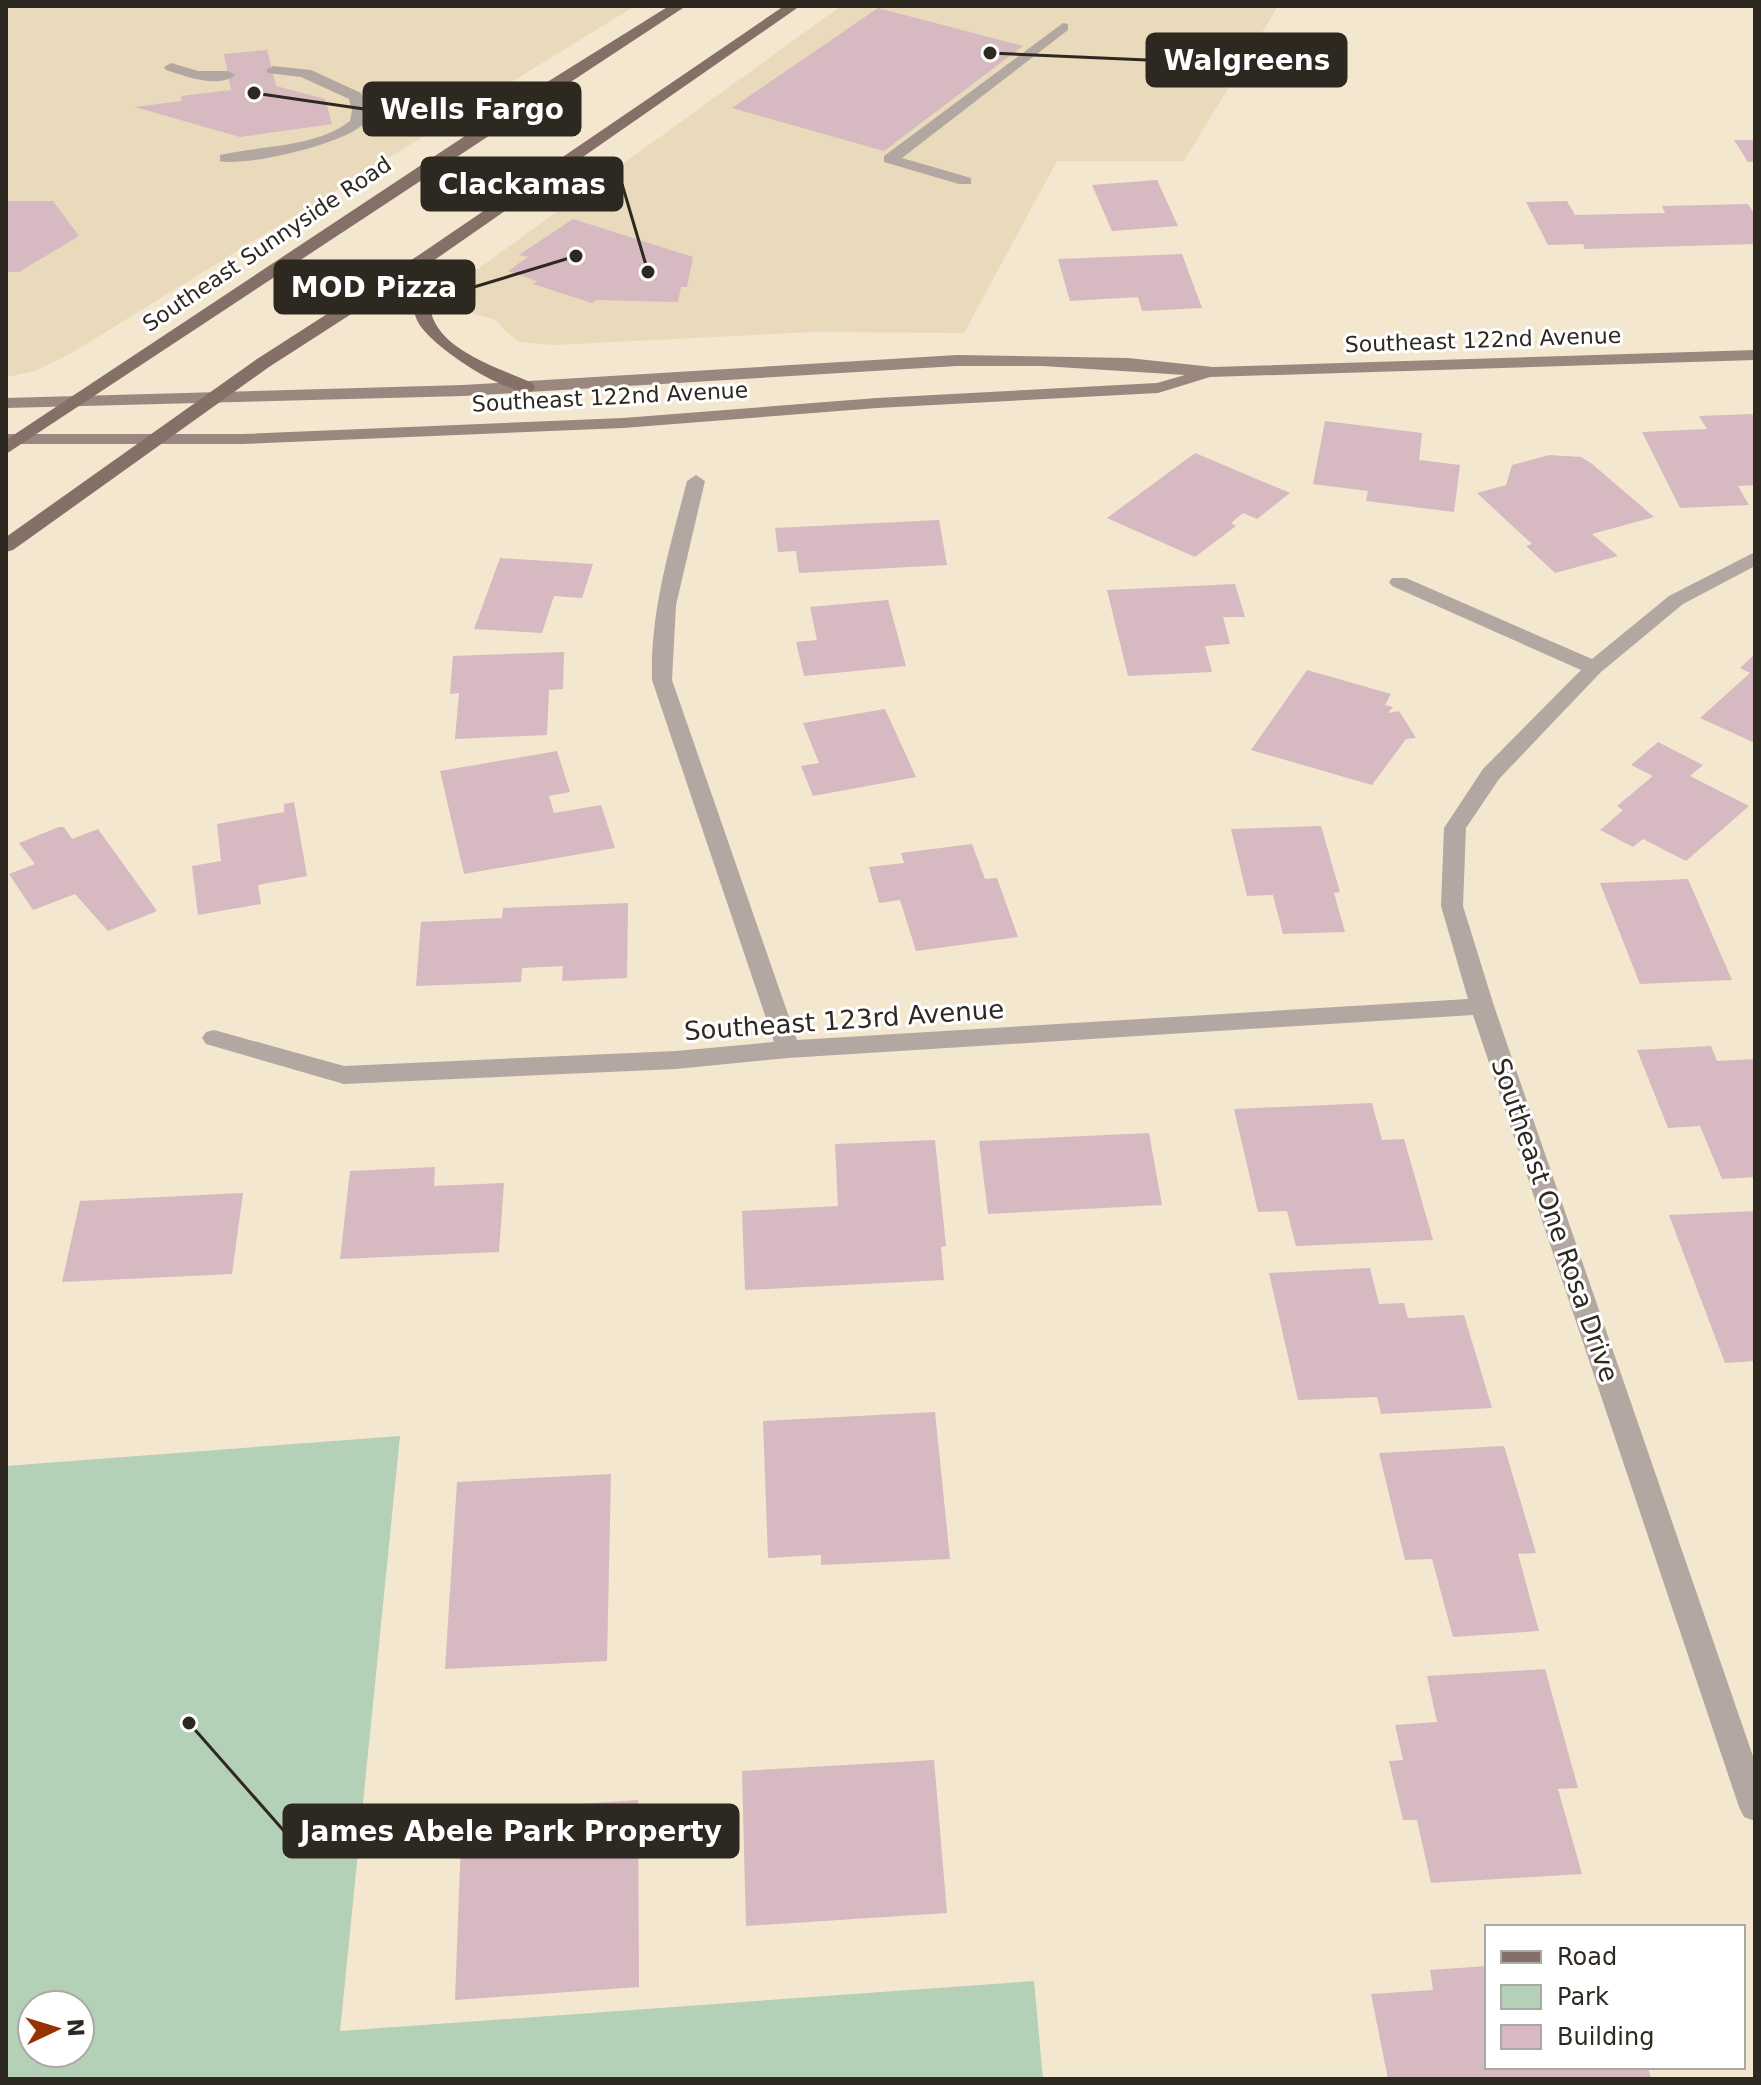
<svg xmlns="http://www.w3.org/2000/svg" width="1761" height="2085" viewBox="0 0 1761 2085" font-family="'DejaVu Sans',sans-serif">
	<rect width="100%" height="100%" fill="#f3e7cf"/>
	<path fill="#e8daba" d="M6,6h629l-565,348 -35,17 -29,6z
		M841,6h437l-94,155h-127l-93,172 -152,-1 -258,13 -34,-3 -14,-10 -10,-12 -25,-7 -10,-8 -3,-16 17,-18z"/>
	<path fill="#b4d0b7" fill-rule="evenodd" d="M400,1436l-60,595 694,-50 9,98h-1037v-613zM32,2005h48v48h-48z"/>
	<path fill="#d6b9c1" d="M878,8l145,38 -139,105 -152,-43z
		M267,50l9,36 49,13 7,25 -92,13 -105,-30 47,-6 -1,-5 50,-6 -7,-36z
		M1734,140h21v22h-7z
		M1157,180l21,46 -66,5 -20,-46z
		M6,201h47l26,35 -60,36h-13z
		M1567,201l8,14 90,-2 -3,-7 86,-2 7,11v29l-170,5 -2,-5 -35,1 -22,-43z
		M573,219l120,38 -6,30h-6l-3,15 -82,-2 -4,3 -59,-19 4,-3 -29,-10 20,-14 -9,-2z
		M1182,254l20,54 -60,3 -4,-14 -68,4 -12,-42z
		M1752,414l3,5v66l-17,1 11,19 -69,3 -38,-76 65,-3 -8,-13z
		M1325,421l97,12 -3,27 41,5 -6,47 -88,-11 2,-10 -55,-7z
		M1195,453l95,40 -33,26 -14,-6 -12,10 5,3 -41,31 -88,-39z
		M1549,455l32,2 10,6 63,54 -62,17 26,22 -63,17 -29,-27 6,-2 -55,-51 29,-8 6,-20z
		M939,520l8,45 -148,8 -3,-22 -18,1 -3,-24z
		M500,558l93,6 -11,34 -28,-2 -12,37 -68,-4z
		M1235,584l10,33h-22l7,27 -25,2 7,26 -84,4 -21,-86z
		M888,600l18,66 -102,10 -8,-34 21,-2 -7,-33z
		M564,652l-1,37 -14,1 -2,45 -92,4 4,-46 -9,1 3,-38z
		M1755,654v89l-55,-25 50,-45 -10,-5z
		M1307,670l84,24 -6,11 8,2 -5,6 11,-2 17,27 -10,1 -34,46 -121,-35z
		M885,709l31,68 -103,19 -12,-30 18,-3 -16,-40z
		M1658,742l45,23 -13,11 59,30 -63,55 -43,-22 -10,8 -33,-17 23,-20 -6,-4 36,-30 -22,-11z
		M557,751l13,41 -21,4 5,17 47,-8 14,43 -151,26 -24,-103z
		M294,802l13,74 -49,9 3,19 -63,11 -6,-49 29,-5 -4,-37 67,-12v-8z
		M1321,826l19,66 -6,1 11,39 -62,2 -10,-39 -26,1 -16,-67z
		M59,827h5l8,12 26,-10 59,82 -49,20 -33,-37 -42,16 -24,-36 26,-10 -16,-21z
		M972,844l13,35 12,-1 21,59 -102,14 -16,-51 -21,3 -10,-36 35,-4 -3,-10z
		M1688,879l44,101 -92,4 -40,-101z
		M628,903l-1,75 -65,3 1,-15 -41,2 -1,14 -105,4 5,-64 81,-4 1,-10z
		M1711,1046l6,15 38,-2v118l-33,2 -22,-53 -32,2 -31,-78z
		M1372,1103l10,37 22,-1 29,101 -137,6 -9,-35 -29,1 -24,-103z
		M1149,1133l13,72 -174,9 -9,-73z
		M935,1140l11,106 -5,1 3,33 -199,10 -3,-79 96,-5 -3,-62z
		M435,1167l-1,19 70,-3 -5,69 -159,7 10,-88z
		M243,1193l-11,81 -170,8 18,-81z
		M1755,1211v150l-30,2 -56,-148z
		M1370,1268l9,36 25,-1 4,15 56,-3 28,93 -111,6 -4,-17 -79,3 -29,-127z
		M935,1412l15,147 -129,6v-10l-53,3 -5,-137z
		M1504,1446l32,107 -18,1 21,77 -86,6 -21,-78 -27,1 -26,-107z
		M611,1474l-4,187 -162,8 12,-187z
		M1545,1669l33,119 -20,1 24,85 -151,9 -14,-63h-14l-14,-59 14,-1 -8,-35 42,-3 -10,-46z
		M934,1760l13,153 -201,13 -4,-155z
		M638,1800l1,187 -184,13 7,-188z
		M1487,1966v101h161l3,12h-263l-17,-85 62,-4 -3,-20z"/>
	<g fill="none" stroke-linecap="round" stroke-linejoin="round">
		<path fill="#b3a7a2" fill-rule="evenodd" d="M1063,23l5,1v6l-166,128 69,20v6h-12l-75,-22v-6z
			M171,63l27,8h30l7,4c-17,14 -50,1 -69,-5l-2,-3z
			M273,66l38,4 50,23 6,14 -2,15c-15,21 -119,45 -145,39v-6c42,-10 95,-7 130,-34l2,-10 -3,-12 -48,-22 -33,-4 -2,-3z"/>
		<path fill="#b3a7a2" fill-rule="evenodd" d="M696,475l9,6 -29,124 -4,75 125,360 671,-41 -27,-93 3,-78 39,-59 98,-99 -189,-84 -3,-4 3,-4h14l186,81 77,-63 86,-44v14l-72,38 -82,68 -102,107 -33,49 -3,78 31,100 261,756v59l-11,-4 -5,-10 -266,-792 -685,43 -112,11 -332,15 -138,-40 -4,-6 4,-6 8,-2 130,36 332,-15 98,-9 -122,-362c-2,-69 18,-133 35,-199z"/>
		<path fill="#998780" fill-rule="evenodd" d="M1755,350v10l-545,17 -52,16 -281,15 -254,20 -381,16h-236v-10h236l381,-16 254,-20 280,-15 28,-8 -143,-9h-85l-494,30 -457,12v-10l457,-13 494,-30 171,3 85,9z"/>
		<path fill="#857068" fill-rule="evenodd" d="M669,6h17l-680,448v-14l530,-351z
			M784,6h16l-367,255c-2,16 -6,34 -2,51 9,39 69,56 101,71l3,4 -3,4c-24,6 -102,-45 -114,-69 -8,-15 -5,-33 -3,-49l-146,94 -256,183 -7,2v-15l251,-178 162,-104z"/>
	</g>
	<g text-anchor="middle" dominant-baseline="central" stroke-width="6" stroke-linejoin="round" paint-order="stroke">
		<g font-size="22" fill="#2e2920" stroke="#fff">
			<text transform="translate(267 244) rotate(-34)">Southeast Sunnyside Road</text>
			<text transform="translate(1483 340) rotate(-2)">Southeast 122nd Avenue</text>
			<text transform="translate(610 397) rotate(-3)">Southeast 122nd Avenue</text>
		</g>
		<g font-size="26" fill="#2e2920" stroke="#fff">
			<text transform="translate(844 1020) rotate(-4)">Southeast 123rd Avenue</text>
			<text transform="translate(1555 1220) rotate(71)">Southeast One Rosa Drive</text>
		</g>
	</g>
	<path fill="none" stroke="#2e2920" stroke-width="3" d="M990 53L1147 60M254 93L364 109M648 272L622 184M576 256L474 287M189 1723L284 1831"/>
	<g fill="#2e2920" stroke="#fff" stroke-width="3">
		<circle cx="990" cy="53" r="8"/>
		<circle cx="254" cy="93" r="8"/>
		<circle cx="648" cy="272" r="8"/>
		<circle cx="576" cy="256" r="8"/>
		<circle cx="189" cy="1723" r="8"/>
	</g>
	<g fill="#2e2920" stroke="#2e2920" stroke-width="3">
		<rect x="1147" y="34" width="199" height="52" rx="8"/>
		<rect x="364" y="83" width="216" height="52" rx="8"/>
		<rect x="422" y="158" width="200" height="52" rx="8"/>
		<rect x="275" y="261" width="199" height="52" rx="8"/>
		<rect x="284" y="1805" width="454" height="52" rx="8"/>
	</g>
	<g font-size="28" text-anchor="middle" font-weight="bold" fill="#fff">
		<text x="1247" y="70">Walgreens</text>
		<text x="472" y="119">Wells Fargo</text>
		<text x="522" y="194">Clackamas</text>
		<text x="374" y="297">MOD Pizza</text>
		<text x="511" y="1841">James Abele Park Property</text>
	</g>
	<rect width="1761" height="2085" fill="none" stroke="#2e2920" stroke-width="16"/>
	<rect x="1485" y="1925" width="260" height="144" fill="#ffffff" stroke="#aba9a6" stroke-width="2"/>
	<rect x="1501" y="1951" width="40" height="12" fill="#857068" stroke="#aba9a6" stroke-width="2"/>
	<text x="1557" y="1965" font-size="24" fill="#2e2920">Road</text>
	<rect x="1501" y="1985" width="40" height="24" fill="#b4d0b7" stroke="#aba9a6" stroke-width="2"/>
	<text x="1557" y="2005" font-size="24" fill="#2e2920">Park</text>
	<rect x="1501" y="2025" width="40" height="24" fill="#d6b9c1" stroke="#aba9a6" stroke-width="2"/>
	<text x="1557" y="2045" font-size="24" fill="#2e2920">Building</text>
	<g transform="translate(56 2029) rotate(86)"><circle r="38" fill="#ffffff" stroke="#aba9a6" stroke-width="2"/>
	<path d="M0-6L14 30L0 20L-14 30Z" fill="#973300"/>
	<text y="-12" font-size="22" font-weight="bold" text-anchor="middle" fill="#2e2920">N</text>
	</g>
</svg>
